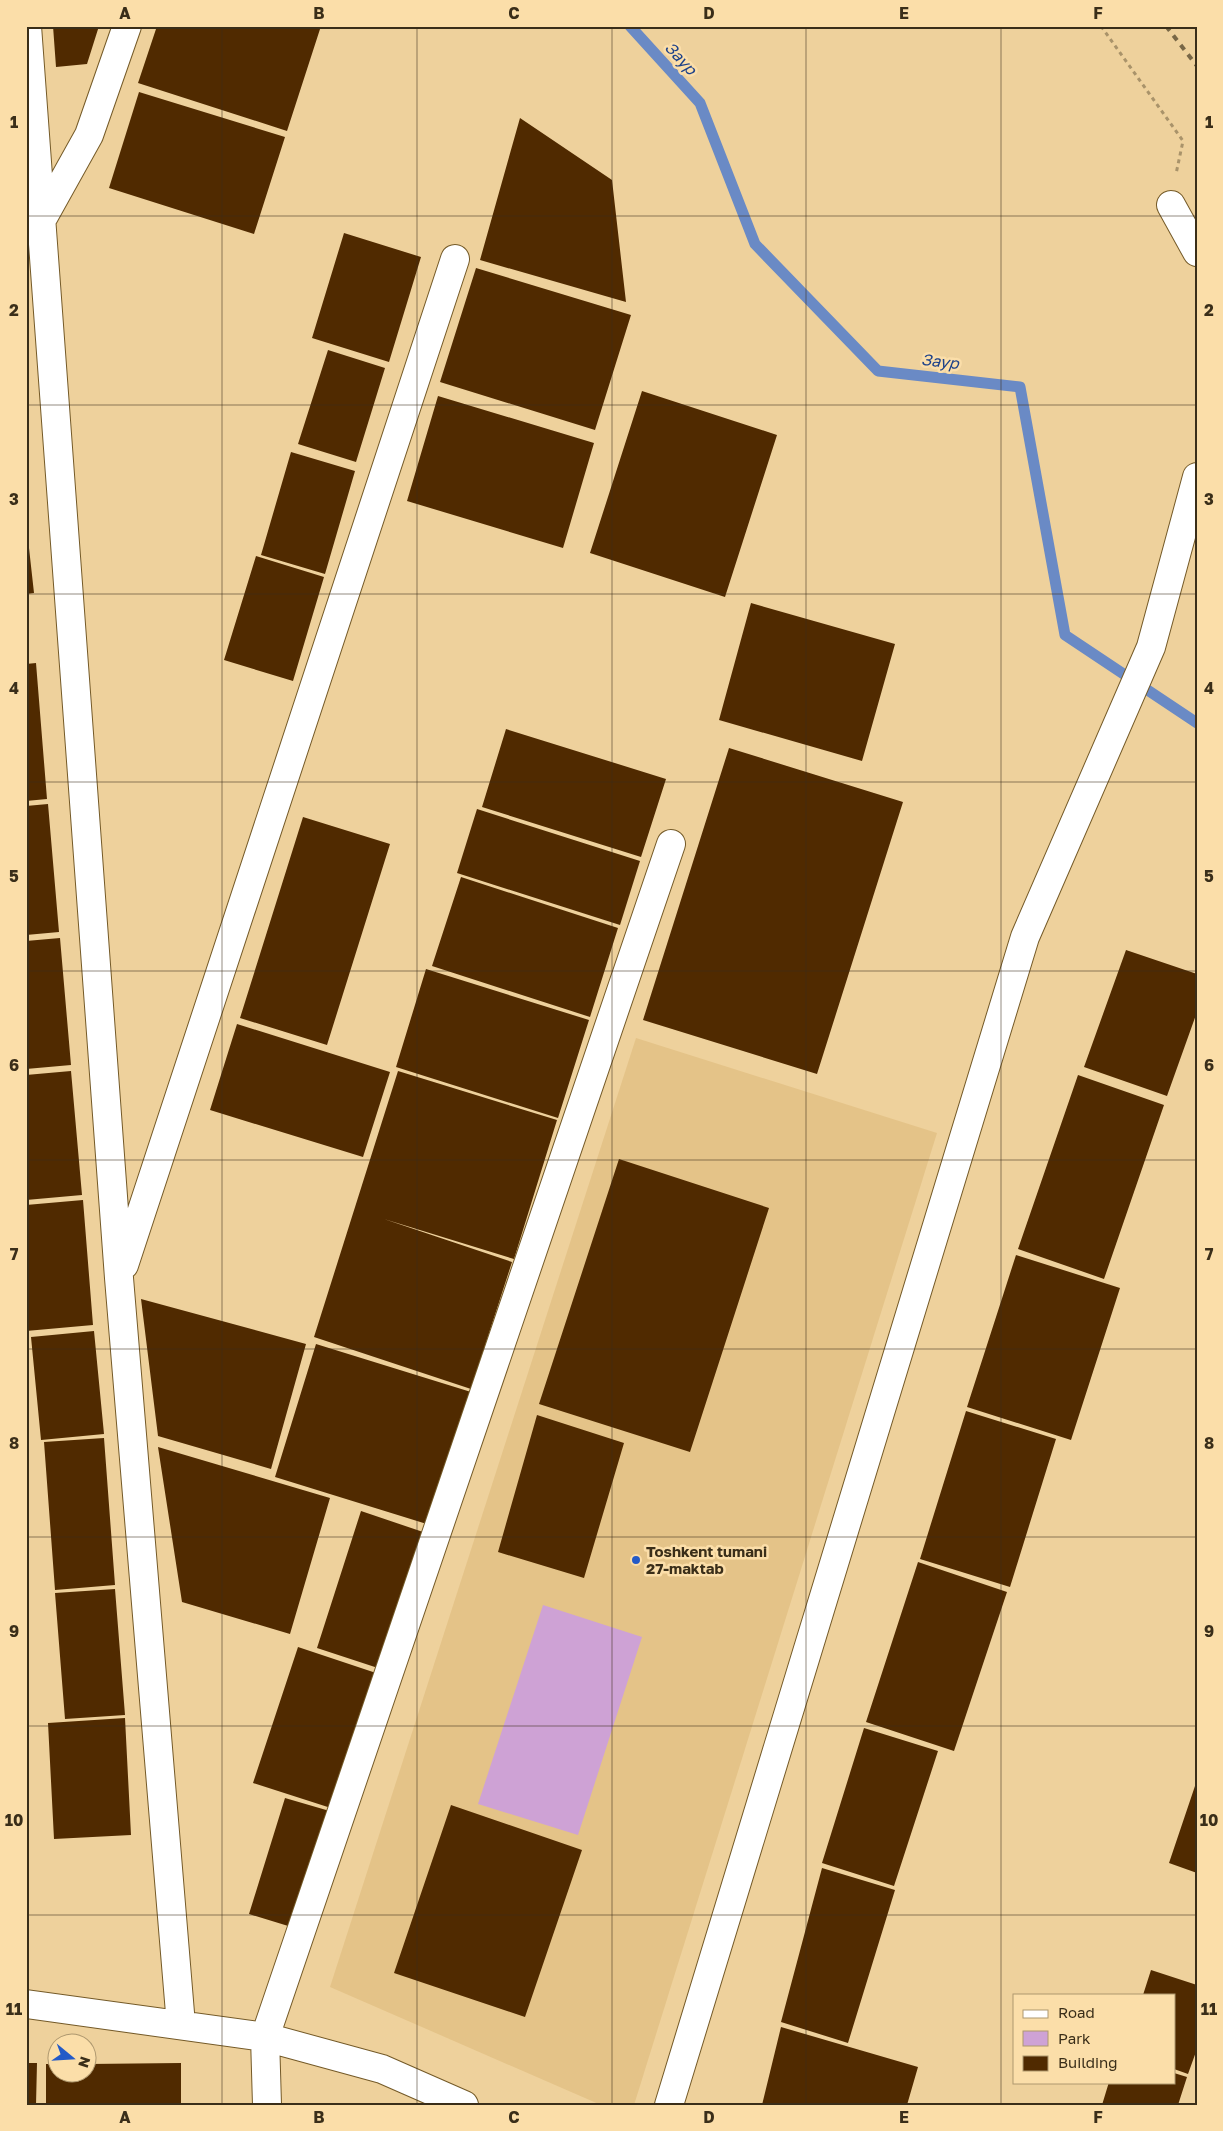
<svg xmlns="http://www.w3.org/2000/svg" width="1223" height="2131" font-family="'Golos Text',sans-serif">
<rect width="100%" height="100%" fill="#eed19c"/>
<!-- built -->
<path fill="#e4c388" d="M636,1038L937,1133L634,2105H601L330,1987Z"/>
<!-- green -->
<path fill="#cea2d5" d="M543,1605L642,1637L578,1835L478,1804Z"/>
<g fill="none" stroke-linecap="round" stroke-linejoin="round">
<!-- stream -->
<path stroke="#6a8ac5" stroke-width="11" d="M630,26L700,103L755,244L878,371L1020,387L1065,635L1197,723"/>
</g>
<!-- building -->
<path fill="#502a00" d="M53,26H99L87,64L56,67Z
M157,26H321L287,131L138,83Z
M139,92L285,137L254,234L109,188Z
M520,118L612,180L626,302L480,260Z
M344,233L421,257L389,362L312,338Z
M476,268L631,315L595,430L440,382Z
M328,350L385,368L356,462L298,444Z
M642,391L777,435L725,597L590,553Z
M438,396L594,443L563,548L407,501Z
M291,452L355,471L325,574L261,555Z
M26,521L34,593L26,594Z
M256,556L324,577L293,681L224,660Z
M751,603L895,644L862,761L719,720Z
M36,663L47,799L26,801V664Z
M506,729L666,779L641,857L482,807Z
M729,748L903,802L817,1074L643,1020Z
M48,804L59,932L26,935V806Z
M477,809L640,861L620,925L457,873Z
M303,817L390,844L327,1045L240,1018Z
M461,877L618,928L590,1017L432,966Z
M60,938L71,1065L26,1069V941Z
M1126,950L1197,974V1012L1167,1096L1084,1067Z
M426,969L589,1020L558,1118L396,1067Z
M237,1024L390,1072L363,1157L210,1110Z
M71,1071L82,1195L26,1200V1075Z
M398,1071L557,1120L514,1259L384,1219L512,1262L471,1389L314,1337Z
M1078,1075L1164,1105L1104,1279L1018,1249Z
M619,1159L769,1208L690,1452L539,1404Z
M83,1200L93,1325L26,1331V1205Z
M1016,1255L1120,1288L1071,1440L967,1407Z
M141,1299L306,1344L271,1469L158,1436Z
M94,1331L104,1434L41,1440L31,1337Z
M316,1344L471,1392L430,1525L275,1477Z
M966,1411L1056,1439L1010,1587L920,1559Z
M537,1415L624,1443L584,1578L498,1552Z
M104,1438L115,1585L55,1590L44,1442Z
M158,1447L330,1498L290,1634L182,1602Z
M361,1511L426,1533L381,1669L317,1648Z
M918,1562L1007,1592L954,1751L866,1722Z
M115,1589L125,1715L65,1719L55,1593Z
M298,1647L379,1674L334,1809L253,1783Z
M125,1718L131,1835L54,1839L48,1723Z
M864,1728L938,1751L894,1886L822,1863Z
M1196,1783H1197V1873L1169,1863Z
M285,1798L333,1812L298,1929L249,1914Z
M451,1805L582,1850L525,2017L394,1973Z
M822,1868L895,1890L848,2043L781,2022Z
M1151,1970L1197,1985V2049L1188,2074L1174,2069V1995H1143Z
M781,2027L918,2067L907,2105H762Z
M26,2063H37L36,2105H26Z
M181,2063V2105H46V2064H58V2074H88V2064Z
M1174,2073L1187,2077L1178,2105H1102L1109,2082H1174Z"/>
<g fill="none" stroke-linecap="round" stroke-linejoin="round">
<defs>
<path id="minor" d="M27,26L119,1278L181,2025
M1171,205L1197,252
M40,223L89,135L127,26
M124,1265L455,259
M26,2004L265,2037L267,2105
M464,2105L382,2069L265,2037L671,844
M669,2105L1025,937L1151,647L1197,477"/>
</defs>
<!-- minor casing -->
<use href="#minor" stroke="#745a28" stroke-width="30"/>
<!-- path -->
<path stroke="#a9936a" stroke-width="3" stroke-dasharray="4 4" stroke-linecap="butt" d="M1101,26L1183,141L1176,174"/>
<!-- minor -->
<use href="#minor" stroke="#fff" stroke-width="28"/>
<!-- rail -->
<path stroke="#786746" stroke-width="4" stroke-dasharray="6 6" stroke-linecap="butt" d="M1166,26L1197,66"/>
</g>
<!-- grid -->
<path fill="none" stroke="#3a2e19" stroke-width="1" stroke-opacity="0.55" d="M222,26V2105M417,26V2105M612,26V2105M806,26V2105M1001,26V2105M26,216H1197M26,405H1197M26,594H1197M26,782H1197M26,971H1197M26,1160H1197M26,1349H1197M26,1537H1197M26,1726H1197M26,1915H1197"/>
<!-- markers -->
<circle fill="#245ac7" stroke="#fbdea9" stroke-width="2" cx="636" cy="1560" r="5"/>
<g text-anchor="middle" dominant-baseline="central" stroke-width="5" stroke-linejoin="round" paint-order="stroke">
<!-- poi labels -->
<g font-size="15" font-weight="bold" fill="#3a2e19" stroke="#fbdea9" text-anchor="start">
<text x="646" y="1551">Toshkent tumani<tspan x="646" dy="17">27-maktab</tspan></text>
</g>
<!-- water labels -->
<g font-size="16" font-style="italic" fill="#1e4289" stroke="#fbdea9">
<text transform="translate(681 58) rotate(47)">Заур</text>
<text transform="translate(940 361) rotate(7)">Заур</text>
</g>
</g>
<!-- border -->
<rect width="1223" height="2131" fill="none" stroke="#fbdea9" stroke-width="55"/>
<!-- legend -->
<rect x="1013" y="1994" width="162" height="90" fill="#fbdea9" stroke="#ae986f"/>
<rect x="1023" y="2010" width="25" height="8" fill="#ffffff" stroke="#ae986f"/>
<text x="1058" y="2018" font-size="15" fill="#3a2e19">Road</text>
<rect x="1023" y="2031" width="25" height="15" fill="#cea2d5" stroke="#ae986f"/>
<text x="1058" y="2044" font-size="15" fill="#3a2e19">Park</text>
<rect x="1023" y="2056" width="25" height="15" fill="#502a00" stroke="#ae986f"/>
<text x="1058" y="2068" font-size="15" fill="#3a2e19">Building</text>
<!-- north arrow -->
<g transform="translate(72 2058) rotate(108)"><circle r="24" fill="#fbdea9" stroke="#ae986f"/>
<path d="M0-4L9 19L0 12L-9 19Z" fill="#245ac7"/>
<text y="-8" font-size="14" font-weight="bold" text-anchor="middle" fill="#3a2e19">N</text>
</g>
<rect x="28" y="28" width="1168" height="2076" fill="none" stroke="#3a2e19" stroke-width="2"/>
<g font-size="16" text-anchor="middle" font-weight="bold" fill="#3a2e19">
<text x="125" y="19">A</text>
<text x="319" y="19">B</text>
<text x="514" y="19">C</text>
<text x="709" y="19">D</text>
<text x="904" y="19">E</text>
<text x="1098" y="19">F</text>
<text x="14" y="128">1</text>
<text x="1209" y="128">1</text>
<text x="14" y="316">2</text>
<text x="1209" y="316">2</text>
<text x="14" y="505">3</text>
<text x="1209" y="505">3</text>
<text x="14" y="694">4</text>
<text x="1209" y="694">4</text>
<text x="14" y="882">5</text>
<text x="1209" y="882">5</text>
<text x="14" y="1071">6</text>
<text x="1209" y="1071">6</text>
<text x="14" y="1260">7</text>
<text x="1209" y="1260">7</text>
<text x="14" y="1449">8</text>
<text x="1209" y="1449">8</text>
<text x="14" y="1637">9</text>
<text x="1209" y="1637">9</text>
<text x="14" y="1826">10</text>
<text x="1209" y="1826">10</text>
<text x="14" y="2015">11</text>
<text x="1209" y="2015">11</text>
<text x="125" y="2123">A</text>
<text x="319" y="2123">B</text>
<text x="514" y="2123">C</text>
<text x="709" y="2123">D</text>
<text x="904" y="2123">E</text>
<text x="1098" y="2123">F</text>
</g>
</svg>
